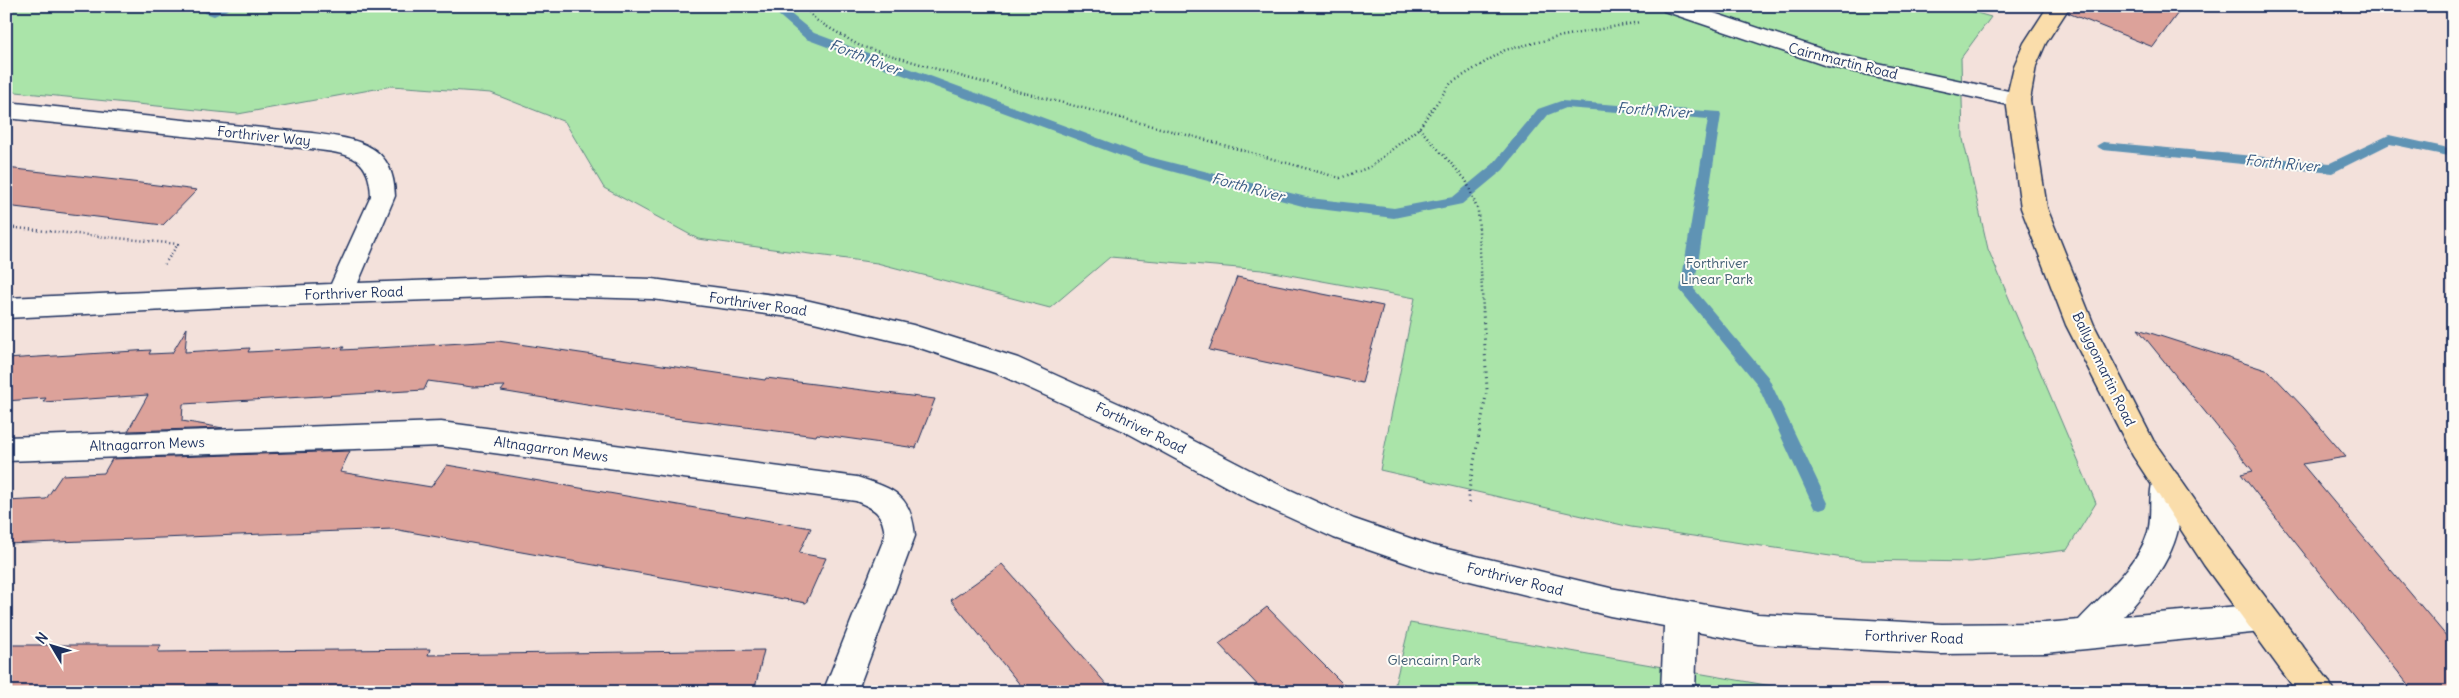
<svg xmlns="http://www.w3.org/2000/svg" width="2459" height="698" font-family="Delius,sans-serif">
<rect width="100%" height="100%" fill="#f3e1db"/>
<filter id="ink" filterUnits="userSpaceOnUse"><feTurbulence type="fractalNoise" baseFrequency=".02" numOctaves="2"/><feDisplacementMap in="SourceGraphic" scale="10" xChannelSelector="R" yChannelSelector="G"/><feConvolveMatrix kernelMatrix="1 2 1 2 8 2 1 2 1" color-interpolation-filters="sRGB"/></filter>
<g filter="url(#ink)">
<!-- green -->
<path fill="#aae4a9" stroke="#628a84" d="M6,6H1952L1991,17L1961,58L1963,139L1988,249L2096,503L2067,550L1971,562L1858,560L1631,527L1380,470L1415,298L1262,270L1110,257L1050,308L877,263L698,239L604,188L565,122L491,93L392,86L238,114L6,91Z
M1410,623L1806,692H1393Z"/>
<g fill="none" stroke-linecap="round" stroke-linejoin="round">
<!-- stream -->
<path fill="#5f93b4" fill-rule="evenodd" d="M185,6L213,8L236,6L214,16Z
M768,6H781L814,33L1149,157L1310,198L1394,208L1453,197L1493,164L1538,109L1561,101L1720,112L1721,115L1694,289L1768,377L1828,503L1826,508L1820,510L1814,508L1757,384L1680,290L1708,119L1566,108L1548,115L1503,170L1462,204L1394,218L1310,208L1140,163L806,39Z
M2389,135L2453,149V157L2390,144L2332,173L2103,150L2096,146L2103,142L2330,163Z"/>
</g>
<!-- building -->
<path fill="#dca29a" stroke="#1b2f5e" d="M2072,6H2183L2153,47L2068,13Z
M6,168L116,180L197,190L163,225L6,206Z
M1237,277L1383,306L1362,383L1209,350Z
M187,328L185,352L250,348L248,352L344,347L342,350L498,341L765,380L766,378L935,399L916,448L817,434L816,436L642,414L501,391L505,386L472,387L428,381L424,390L183,404L182,421L223,428L128,431L148,395L43,402L46,398L6,401V359L151,350L149,354L172,353Z
M2138,329L2269,371L2304,408L2346,457L2302,464L2453,644V692H2414L2241,474L2253,471Z
M350,451L340,472L431,487L447,465L811,528L799,553L826,558L806,603L393,529L6,544V501L46,499L62,475L104,473L112,459Z
M1002,564L1039,606L1113,692H1026L951,600Z
M1267,607L1309,650L1351,692H1264L1219,644Z
M6,645H161L158,652L430,649L428,655L764,650L754,692H6Z"/>
<g fill="none" stroke-linecap="round" stroke-linejoin="round">
<defs>
<path id="minor" d="M1661,6H1693L1839,55L2018,93L2026,95L2030,100L2026,105L2018,107L1827,66L1664,11Z
M6,102L312,133C356,139 394,143 395,196L358,283L547,276L652,279L797,298L913,325L1018,358L1144,415L1271,481L1354,519L1430,545L1610,588L1758,614L1942,624L2045,623L2079,620C2102,595 2138,566 2148,532C2153,513 2147,492 2155,474L2166,471L2177,474C2182,484 2181,493 2181,504C2181,550 2153,584 2124,616L2262,604L2273,608L2278,618L2273,628L2262,632L2045,653L1942,654L1758,644L1697,632L1695,692H1661L1664,626L1610,616L1430,571L1334,538L1249,499L1124,431L998,374L911,345L797,318L652,299L547,296L227,307L6,318V298L331,284L371,196C370,154 347,154 312,149L6,118Z
M441,422L857,477C894,489 911,494 915,536L857,692H823L885,536C883,514 876,509 856,501L441,446L6,461V437Z"/>
<path id="trunk" d="M2048,6H2070L2046,43L2036,66L2030,100L2047,208L2094,325L2153,440L2226,545L2329,681L2334,692H2297L2204,565L2133,456L2066,325L2021,208L2006,100L2014,66L2024,43Z"/>
</defs>
<!-- minor casing -->
<use href="#minor" stroke="#1b2f5e" stroke-width="3"/>
<!-- trunk casing -->
<use href="#trunk" stroke="#1b2f5e" stroke-width="3"/>
<!-- path-far1 -->
<path stroke="#1b2f5e" stroke-width="2.5" stroke-dasharray="1 3" stroke-linecap="butt" d="M803,6L816,20L860,46L967,78L1206,140L1340,178L1370,167L1419,128L1451,83L1505,50L1563,36L1640,22
M1419,128L1466,180L1478,211L1483,311
M6,227L178,244L164,265"/>
<!-- path -->
<path stroke="#1b2f5e" stroke-width="3" stroke-dasharray="1 4.5" stroke-linecap="butt" d="M1469,503V490L1487,390L1483,310"/>
<!-- minor -->
<use href="#minor" fill="#fdfcf7" fill-rule="evenodd"/>
<!-- trunk -->
<use href="#trunk" fill="#faddab" fill-rule="evenodd"/>
</g>
</g>
<g text-anchor="middle" dominant-baseline="central" stroke-width="4" stroke-linejoin="round" paint-order="stroke">
<!-- street labels -->
<g font-size="14" fill="#1b2f5e" stroke="#fdfcf7">
<text transform="translate(1843 61) rotate(14)">Cairnmartin Road</text>
<text transform="translate(264 136) rotate(6)">Forthriver Way</text>
<text transform="translate(354 293) rotate(-2)">Forthriver Road</text>
<text transform="translate(758 304) rotate(8)">Forthriver Road</text>
<text transform="translate(2104 369) rotate(64)">Ballygomartin Road</text>
<text transform="translate(1141 428) rotate(26)">Forthriver Road</text>
<text transform="translate(147 444) rotate(-2)">Altnagarron Mews</text>
<text transform="translate(551 449) rotate(8)">Altnagarron Mews</text>
<text transform="translate(1515 579) rotate(14)">Forthriver Road</text>
<text transform="translate(1914 637) rotate(2)">Forthriver Road</text>
</g>
<!-- park labels -->
<g font-size="14" fill="#3f5c71" stroke="#fdfcf7">
<text x="1717" y="263">Forthriver<tspan x="1717" dy="16">Linear Park</tspan></text>
<text x="1434" y="660">Glencairn Park</text>
</g>
<!-- water labels -->
<g font-size="15" font-style="italic" fill="#375882" stroke="#fdfcf7">
<text transform="translate(865 57) rotate(21)">Forth River</text>
<text transform="translate(1654 110) rotate(4)">Forth River</text>
<text transform="translate(2282 163) rotate(5)">Forth River</text>
<text transform="translate(1248 187) rotate(15)">Forth River</text>
</g>
</g>
<!-- margin -->
<rect width="2459" height="698" fill="none" stroke="#fdfcf7" stroke-width="25"/>
<rect x="12" y="12" width="2434" height="673" fill="none" stroke="#1b2f5e" stroke-width="2" filter="url(#ink)"/>
<!-- north arrow -->
<g transform="translate(52 646) rotate(308)" stroke="#fdfcf7" stroke-width="4" paint-order="stroke">
<path d="M0-4L9 19L0 12L-9 19Z" fill="#1b2f5e"/>
<text y="-8" font-size="14" font-weight="bold" text-anchor="middle" fill="#1b2f5e">N</text>
</g>
</svg>
